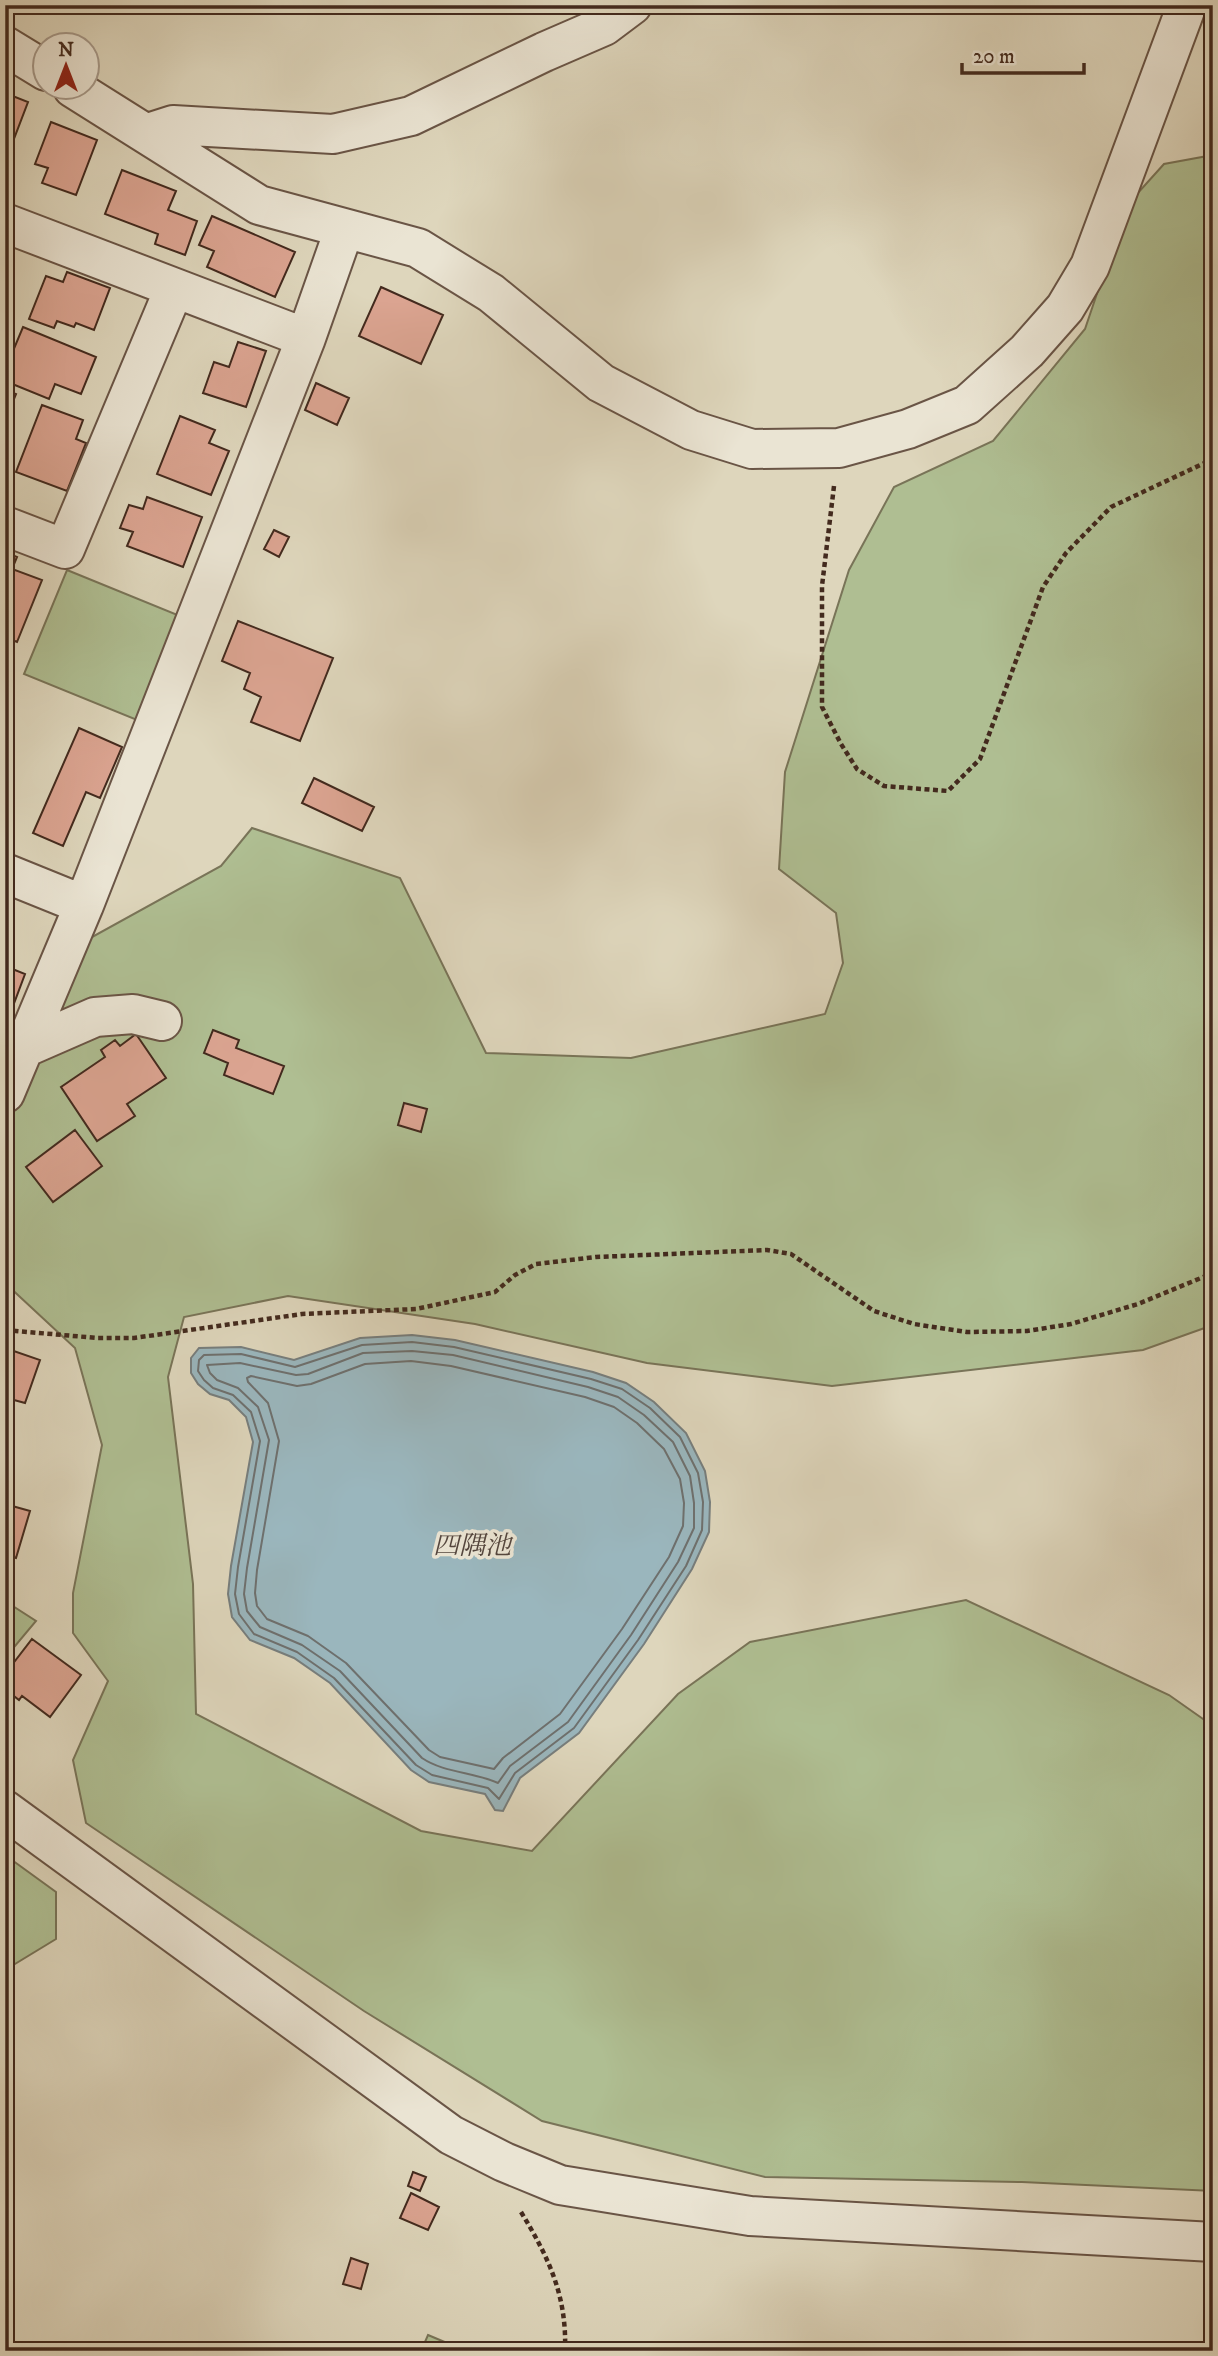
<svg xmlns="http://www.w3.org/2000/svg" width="1218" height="2356" font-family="'IM FELL DW Pica','Noto Serif JP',serif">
<rect width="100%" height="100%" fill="#ded6bc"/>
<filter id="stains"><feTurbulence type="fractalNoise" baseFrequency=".00286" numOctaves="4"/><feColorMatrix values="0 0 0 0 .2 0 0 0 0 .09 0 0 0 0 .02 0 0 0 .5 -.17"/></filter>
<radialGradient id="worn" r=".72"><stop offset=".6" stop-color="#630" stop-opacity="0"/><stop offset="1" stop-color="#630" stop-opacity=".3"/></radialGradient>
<!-- green -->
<path fill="#afbe92" stroke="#797458" stroke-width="2" d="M1213,155V1325L1143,1350L832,1386L647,1363L475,1324L288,1296L184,1317L168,1377L193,1584L196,1714L421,1831L532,1851L678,1694L750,1642L966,1600L1169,1695L1213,1726V2191L1022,2182L765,2177L542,2121L364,2011L86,1823L73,1760L108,1681L73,1633V1593L102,1445L75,1348L5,1283V1122L26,1065L83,942L221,866L252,828L400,878L486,1053L631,1058L825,1014L843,963L836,913L779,869L785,772L849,570L894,487L993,441L1085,329L1127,205L1164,164Z
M67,570L180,616L137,720L24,674Z
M5,1601L36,1621L5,1658Z
M5,1855L56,1892V1939L5,1970Z
M428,2335L466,2351H421Z"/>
<!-- water -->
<path fill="#9ab6bd" stroke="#777e7d" stroke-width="2" d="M412,1335L455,1340L593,1372L626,1383L654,1402L686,1433L705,1471L710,1502L709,1532L692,1569L644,1644L579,1733L520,1778L503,1811L495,1810L485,1794L429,1782L411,1770L330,1683L294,1658L250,1640L232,1617L228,1594L231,1566L253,1442L246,1417L229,1400L210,1394L198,1384L191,1373V1358L199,1348L241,1347L294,1360L360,1338Z"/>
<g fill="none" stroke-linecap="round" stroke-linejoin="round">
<!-- shore -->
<path stroke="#6e706e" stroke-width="2" d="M412,1342L454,1347L591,1379L622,1389L650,1408L680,1437L698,1473L703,1502L702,1530L686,1566L638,1640L574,1728L515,1773L499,1799L488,1788L432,1775L416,1765L334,1678L297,1652L254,1634L239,1614L235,1594L238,1567L260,1441L251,1412L233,1395L213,1388L204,1380L198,1371L199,1360L204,1355L241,1354L295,1367L362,1345Z
M412,1351L453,1355L588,1387L618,1397L644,1415L673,1442L690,1476L694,1503V1528L678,1562L631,1635L568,1722L510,1766L498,1783C474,1772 444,1773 422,1758L340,1671L302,1645L260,1627L247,1611L244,1594L247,1568L269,1440L258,1407L238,1388L217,1380L210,1373L207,1365L240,1363L296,1375L308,1374L363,1353Z
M411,1361L451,1366L585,1397L614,1407L637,1423L664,1449L680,1479L684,1503L683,1526L669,1557L622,1629L560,1714L503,1758L494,1769L440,1757L429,1750L346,1663L308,1636L267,1619L257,1606L255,1593L257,1570L279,1441L268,1403L248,1382L247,1378L251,1376L297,1386L311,1384L365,1364Z"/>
</g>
<!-- building -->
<path fill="#dba491" stroke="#432a1e" stroke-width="2" d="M5,93L28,102L7,157L5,156Z
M51,122L97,140L76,195L42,183L48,168L35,164Z
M122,170L176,191L168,210L197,221L185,255L155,244L158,234L105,214Z
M212,216L295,252L275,297L207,267L214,251L199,245Z
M5,253L13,256L5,279Z
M67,272L110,288L94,330L76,323L74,327L57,321L54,328L29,319L46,276L63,282Z
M381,287L443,315L421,364L359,336Z
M5,318L13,321L5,341Z
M23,327L96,357L81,394L55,384L49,399L5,381V370Z
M238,342L266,351L246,407L203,393L214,362L229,367Z
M316,383L349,398L337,425L305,410Z
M5,390L16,394L5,421Z
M42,405L83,420L76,439L86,443L67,491L16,472Z
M180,416L215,430L209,443L229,451L211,495L157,474Z
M147,497L202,517L183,567L127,546L133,532L120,528L129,505L143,509Z
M274,530L289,537L279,557L264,549Z
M5,552L17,557L12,569L42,580L17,642L5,637Z
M238,621L333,658L300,741L251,722L261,697L244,689L250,673L222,661Z
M79,728L122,747L100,798L86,792L63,846L33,833Z
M314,778L374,807L362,831L302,803Z
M5,966L25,974L13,1006L5,1002Z
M213,1030L239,1040L236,1048L284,1066L273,1094L224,1075L228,1063L204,1053Z
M136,1034L166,1078L127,1104L135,1116L97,1141L61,1087L105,1057L101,1050L115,1040L120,1046Z
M404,1103L427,1109L421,1132L398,1125Z
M75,1130L102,1166L53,1202L26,1167Z
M5,1348L40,1360L25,1403L14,1400L5,1427Z
M5,1504L30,1511L16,1558L5,1555Z
M32,1639L81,1675L50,1717L22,1696L19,1700L5,1689V1674Z
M413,2172L426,2177L420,2191L408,2186Z
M411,2193L439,2207L428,2230L400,2218Z
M351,2258L368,2264L361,2289L343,2284Z"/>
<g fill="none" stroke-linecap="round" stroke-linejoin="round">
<defs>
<path id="street" d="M5,46L46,71
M73,88L259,205L418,248L491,293L601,383L691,430L752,449L839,448L908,429L967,405L1027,351L1065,308L1090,266L1187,5
M148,133L173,125L333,134L411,116L544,52L604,26L632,5
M5,223L306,338
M5,526L65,549L174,289
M5,873L84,905
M24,1048L95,1017L133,1014L162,1021
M5,1093L84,905L306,338L344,230
M5,1810L451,2135L504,2162L560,2185L750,2216L1213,2242"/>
</defs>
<!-- street casing -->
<use href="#street" stroke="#6a5546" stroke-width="42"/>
<!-- path -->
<path stroke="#432a1e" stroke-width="4.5" stroke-dasharray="5 3.5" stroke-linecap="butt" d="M834,486L822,586V707L841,744L857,769L884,786L948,791L980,759L1043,587L1066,553L1111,507L1213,459
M5,1330L97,1338H134L302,1314L416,1309L495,1292L515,1275L536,1264L596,1257L767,1250L791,1254L874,1311L914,1324L967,1332L1027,1331L1071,1324L1138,1304L1213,1273
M521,2212C549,2258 567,2296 565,2351"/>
<!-- street -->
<use href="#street" stroke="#eae4d3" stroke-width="38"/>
</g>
<g text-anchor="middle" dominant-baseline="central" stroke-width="7" stroke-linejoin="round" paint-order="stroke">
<!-- water labels -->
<g font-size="26" font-style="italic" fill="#54463e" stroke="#eae4d3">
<text x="472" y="1546">四隅池</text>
</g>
</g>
<!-- margin -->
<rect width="1218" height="2356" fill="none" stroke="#ded6bc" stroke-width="28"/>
<rect x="7" y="7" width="1204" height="2342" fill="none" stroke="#432a1e" stroke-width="3.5"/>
<rect x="14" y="14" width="1190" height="2328" fill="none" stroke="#432a1e" stroke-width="2"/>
<!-- north arrow -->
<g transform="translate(66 66)"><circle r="33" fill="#eae4d3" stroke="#a79a8b" stroke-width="2"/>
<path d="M0-5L12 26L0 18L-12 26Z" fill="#8f2418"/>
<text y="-10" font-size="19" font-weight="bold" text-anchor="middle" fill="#432a1e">N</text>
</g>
<!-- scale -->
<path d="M962 63v10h122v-10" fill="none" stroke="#432a1e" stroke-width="3.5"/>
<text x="973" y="63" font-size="21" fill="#432a1e" stroke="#eae4d3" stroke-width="5" paint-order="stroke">20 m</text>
<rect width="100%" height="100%" filter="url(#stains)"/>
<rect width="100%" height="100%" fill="url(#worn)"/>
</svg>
